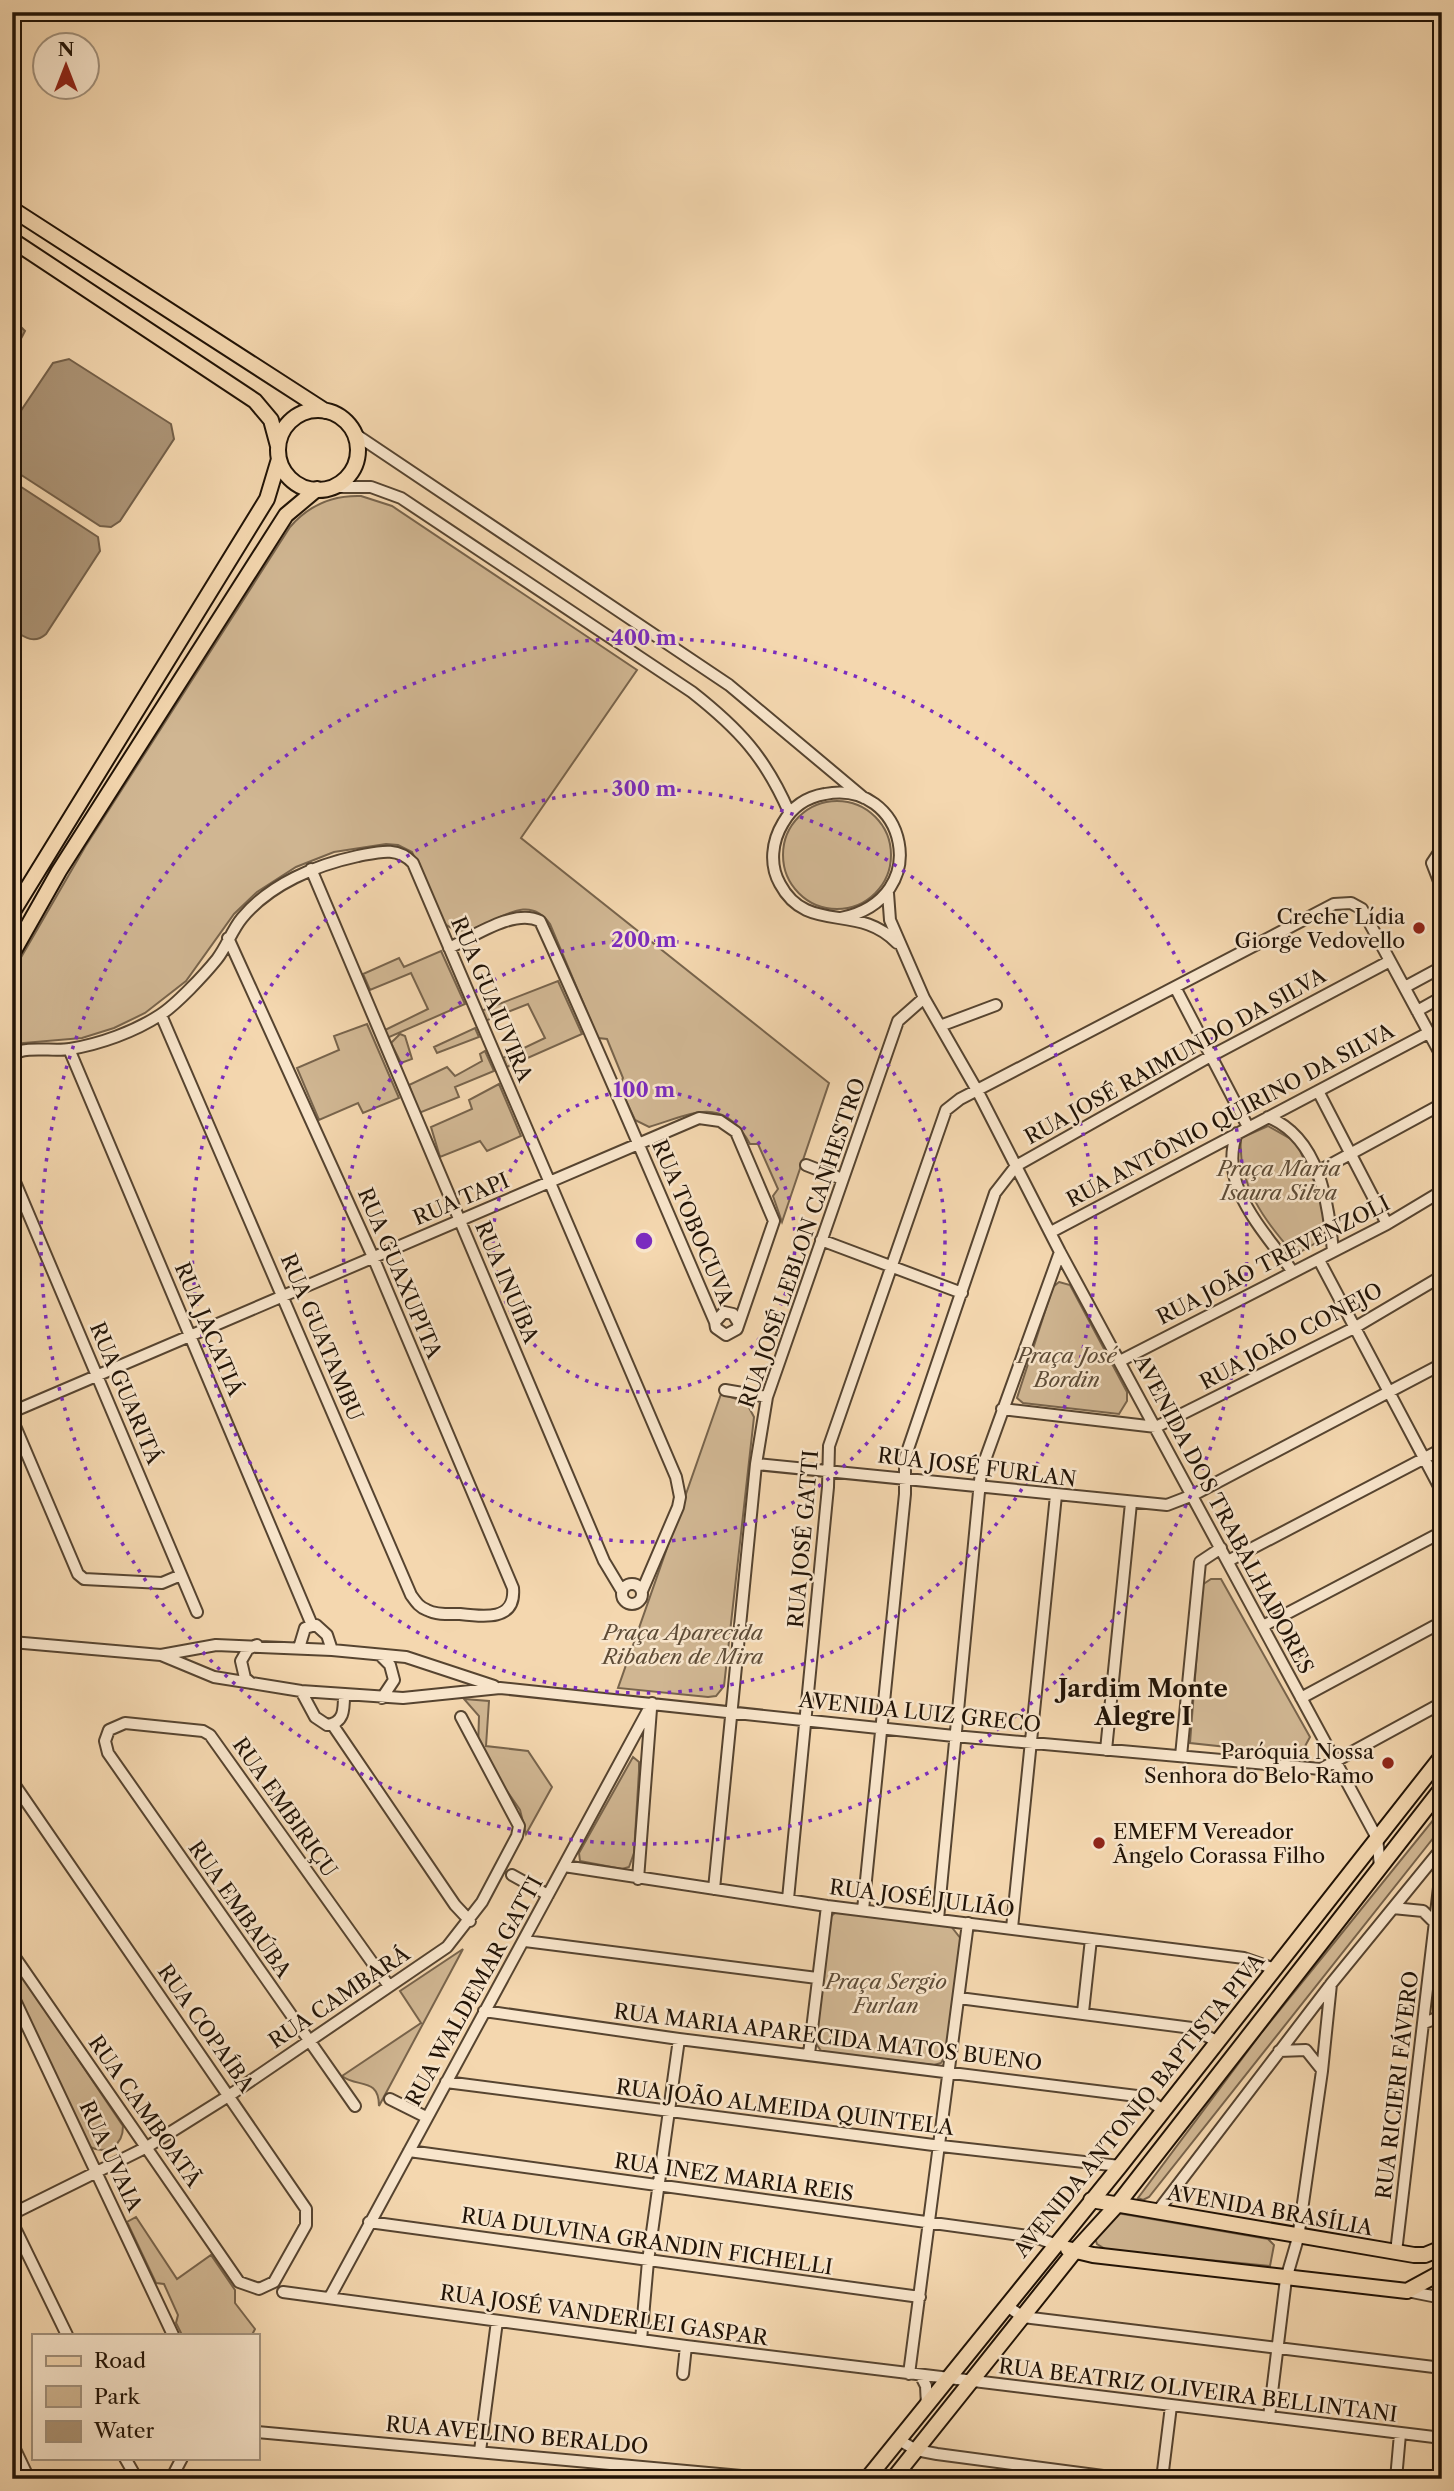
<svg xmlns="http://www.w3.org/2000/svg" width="1454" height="2491" font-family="'Libre Caslon Text',serif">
<rect width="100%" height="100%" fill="#f4d7af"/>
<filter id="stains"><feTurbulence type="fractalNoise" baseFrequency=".00286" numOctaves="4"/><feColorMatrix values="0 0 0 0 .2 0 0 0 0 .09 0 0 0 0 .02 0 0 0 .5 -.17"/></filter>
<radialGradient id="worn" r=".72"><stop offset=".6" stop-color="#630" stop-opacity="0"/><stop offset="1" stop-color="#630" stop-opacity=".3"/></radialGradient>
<!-- green -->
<path fill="#d0b692" stroke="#78644c" stroke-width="2" d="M361,496L392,506L637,670L521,838L829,1083L782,1222L773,1196L778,1189L758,1144H750C723,1094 692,1114 649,1127L635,1120L619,1086L623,1078L607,1039L598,1038L550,924C519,880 476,953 444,923L412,852L398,845L386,844L334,852L296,867L257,892L234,914L186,981L145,1013L114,1028L82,1038L12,1044V976L16,966L85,847L290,527C309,505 332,495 361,496Z
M783 855a54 54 0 1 1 108 0a54 54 0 1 1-108 0Z
M441,951L465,1004L387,1038L383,1031L428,1009L411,973L370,990L363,974L399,958L404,967Z
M558,981L582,1034L507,1067L503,1058L545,1038L528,1004L485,1021L481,1011Z
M367,1024L399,1098L363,1113L358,1103L319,1120L297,1068L339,1050L334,1036Z
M475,1028L479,1037L437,1053L434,1047Z
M400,1034L405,1036L412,1059L401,1063L391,1043Z
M485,1051L494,1071L455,1087L459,1097L419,1113L409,1085L447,1067L455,1076L482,1061L480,1054Z
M499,1084L521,1136L487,1151L480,1141L440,1157L431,1127L472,1109L469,1100Z
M1268,1126L1296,1142L1321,1196L1326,1237L1295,1255C1265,1222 1237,1184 1241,1138Z
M1059,1282L1070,1285L1127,1392V1401L1119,1414L1023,1403L1017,1398L1053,1287Z
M721,1394L746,1402L754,1417L724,1686L716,1696L708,1697L618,1688Z
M1211,1579H1221L1310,1737L1303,1750L1293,1754L1190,1743L1202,1585Z
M464,1699L489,1701L486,1746L528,1751L552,1787L526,1834L520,1810L478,1749L479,1716Z
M633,1757L639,1762V1771L634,1853L629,1867L622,1869L580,1861L579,1853Z
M1442,1809V1827L1149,2197L1143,2200L1138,2198L1262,2032Z
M836,1912L950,1925L961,1939L946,2055L941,2063L934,2065L822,2052L814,2041L828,1919Z
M463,1949L379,2106C379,2077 357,2088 342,2076L421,2023L400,1991Z
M15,1972L20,1973L123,2126C123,2146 107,2155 90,2147L12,1983Z
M1117,2213L1268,2239L1274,2245L1270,2266L1107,2250L1097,2244L1094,2235Z
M136,2217L177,2279L211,2255L235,2290V2303L255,2329L252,2335H182L176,2323L178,2315L164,2284L156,2283L127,2222Z"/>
<!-- water -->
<path fill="#ac9476" stroke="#746049" stroke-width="2" d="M12,318L25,331L12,356Z
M69,359L171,424L174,439L120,521L111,527L100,526L12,469V424L53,363Z
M12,481L98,537L100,551L46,634C34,645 24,637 12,629Z"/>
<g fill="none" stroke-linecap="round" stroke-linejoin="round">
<defs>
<path id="minor" d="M355,434L729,685L864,798
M330,487H371L401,498L692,692C739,729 765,757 789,812
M1442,848L1432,863L1442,889
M311,869L604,1561L622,1591
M888,893L890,920L924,998L978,1092L1060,1252L1377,1838L1380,1866
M841,918C936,898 905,778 825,794C807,797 792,807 783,823C772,841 769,865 780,884C807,935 858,902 897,943
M1405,987L1442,967
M1176,989L1248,1127
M1417,1011L1442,997
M161,1015L411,1595C416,1602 419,1607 427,1610C436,1615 450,1614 460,1614C484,1617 516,1621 513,1588L373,1257L228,938
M940,1026L996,1005
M69,1049L312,1625
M12,1055C27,1045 52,1052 70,1049C100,1044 134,1032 160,1015C176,1005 205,974 217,959C227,946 232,930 242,918C270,884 316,865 358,856C379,852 397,846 413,863L676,1477L680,1497L678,1507L642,1591
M1318,1091L1387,1224
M1268,1117C1320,1138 1328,1203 1333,1251
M1237,1133C1217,1186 1265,1231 1292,1271
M806,1165L842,1179
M1317,1172L1442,1104
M12,1175L197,1612
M1051,1232L1428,1033
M821,1240L962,1293
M1319,1260L1442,1492
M715,1322L724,1312L733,1314L738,1322
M1120,1361L1387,1224L1442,1191
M725,1390L767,1397
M1002,1409L1156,1427L1354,1328L1442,1276
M12,1412L699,1118L720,1121L736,1132L774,1221L737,1329L726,1335L716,1328L715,1322C657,1188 601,1054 540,921C514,908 473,937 449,948
M12,1419L78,1574L84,1579L162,1583L181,1575
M756,1464L1167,1505L1193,1495L1442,1364
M1228,1561L1442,1449
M622 1594a10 10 0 1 1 20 0a10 10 0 1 1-20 0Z
M1263,1626L1442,1532
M12,1642L161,1655L216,1645L332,1650L406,1657L494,1686
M299,1648L305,1628L316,1625L327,1635L332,1650
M161,1655L214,1677L301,1691L403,1698L500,1688L954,1736L1321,1769L1442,1703
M380,1655L390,1665L394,1680L382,1698
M251,1683L245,1678L241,1661L248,1649L257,1645
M301,1691L315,1717L327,1725C344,1723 344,1710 344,1695
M1301,1698L1442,1622
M332,1724L455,1905L470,1921
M1106,1750L1131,1503
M1181,1756L1200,1562L1221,1548
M12,1781L306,2209V2225L274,2282L259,2289L239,2282L12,1953
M564,1866L827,1906L1244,1958L1275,1969
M512,1875L548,1895
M638,1879L651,1709
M714,1889L756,1464L767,1397L898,1021L924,998
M788,1899L828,1487L829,1446L946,1110L960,1099L1334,904L1351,903L1362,909L1442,1057
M1393,1908L1423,1911L1434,1922
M863,1910L905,1494V1458L995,1193L1016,1166L1209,1057L1390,961
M938,1919L981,1471L1060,1252
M1012,1928L1056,1495
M525,1941L817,1978
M12,1994L173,2335
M959,1998L1192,2028L1218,2042
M484,2011L679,2039L1145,2097L1164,2111
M1083,2012L1091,1939
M1424,2023L1442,2016
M1279,2051L1306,2050L1322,2070
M809,2054L827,1906
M446,2082L941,2146L1120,2166
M390,2099L426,2117
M355,2106L108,1753L105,1741L109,1730L125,1723L203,1731L210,1735L389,1986
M409,2151L1035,2237L1054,2244
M1157,2212L1331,1984L1442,1848
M12,2214L147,2147L230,2095L447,1947L482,1902L517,1836L519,1826L461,1717
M12,2222L67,2335
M369,2222L920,2297
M1396,2252L1442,1862
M1407,2291L1442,2298
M283,2292L686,2346L1442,2438
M330,2297L652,1703
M1007,2306L1023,2317L1442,2368
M641,2340L648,2261L679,2039
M683,2374L686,2346
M909,2374L968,1923
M921,2376L926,2386L927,2406
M1269,2417L1286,2279L1298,2238L1322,2071L1331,1984
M257,2432L774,2479
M899,2440L916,2450L937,2454L1126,2479
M12,2443L29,2479
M480,2451L497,2321
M125,2458L137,2479
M171,2479L182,2458
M1162,2479L1171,2406
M1396,2479L1400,2434"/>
<path id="major" d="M12,209L325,411
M12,240L255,401L271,420L278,446
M278 450a40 40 0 1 1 80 0a40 40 0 1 1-80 0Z
M12,913L267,499L279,459
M12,954L59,871L286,515L317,489
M1091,2200L1414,2255H1425L1442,2248
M1068,2249L1093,2255L1407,2291L1442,2272
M867,2479L1120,2166L1442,1756
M893,2479L1075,2251L1117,2205L1442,1788"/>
</defs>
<!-- minor casing -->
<use href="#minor" stroke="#564430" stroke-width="14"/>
<!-- major casing -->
<use href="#major" stroke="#211306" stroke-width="18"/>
<!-- minor -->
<use href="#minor" stroke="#f8e5cb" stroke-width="10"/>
<!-- major -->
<use href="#major" stroke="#f4d7af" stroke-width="14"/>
</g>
<!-- distance rings -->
<g fill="none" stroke="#7b2cbf" stroke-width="3.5" stroke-dasharray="3.5 7">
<circle cx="644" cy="1241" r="151"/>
<circle cx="644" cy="1241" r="301"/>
<circle cx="644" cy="1241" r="452"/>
<circle cx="644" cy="1241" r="603"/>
</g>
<!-- markers -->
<g fill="#8f2418" stroke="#f8e5cb" stroke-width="2.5">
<circle cx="1419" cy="928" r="7"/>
<circle cx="1388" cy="1763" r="7"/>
<circle cx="1099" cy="1843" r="7"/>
</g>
<g text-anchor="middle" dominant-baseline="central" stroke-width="5" stroke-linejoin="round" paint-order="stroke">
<!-- poi labels -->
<g font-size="21" fill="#211306" stroke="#f8e5cb" text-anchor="end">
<text x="1405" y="916">Creche Lídia<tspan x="1405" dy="24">Giorge Vedovello</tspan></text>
<text x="1374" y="1751">Paróquia Nossa<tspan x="1374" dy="24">Senhora do Belo Ramo</tspan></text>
<text x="1113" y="1831" text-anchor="start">EMEFM Vereador<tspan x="1113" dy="24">Ângelo Corassa Filho</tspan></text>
</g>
<!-- street labels -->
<g font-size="21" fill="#211306" stroke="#f8e5cb">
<text transform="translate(492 999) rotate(67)">RUA GUAIUVIRA</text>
<text transform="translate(1175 1056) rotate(-29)">RUA JOSÉ RAIMUNDO DA SILVA</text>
<text transform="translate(1230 1115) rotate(-28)">RUA ANTÔNIO QUIRINO DA SILVA</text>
<text transform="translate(461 1199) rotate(-23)">RUA TAPI</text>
<text transform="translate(693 1222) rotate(67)">RUA TOBOCUVA</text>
<text transform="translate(802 1243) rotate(-71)">RUA JOSÉ LEBLON CANHESTRO</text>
<text transform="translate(1273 1260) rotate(-27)">RUA JOÃO TREVENZOLI</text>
<text transform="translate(400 1273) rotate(67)">RUA GUAXUPITA</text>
<text transform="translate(507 1282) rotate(67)">RUA INUÍBA</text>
<text transform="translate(209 1329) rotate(67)">RUA JACATIÁ</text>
<text transform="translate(1291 1336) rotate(-28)">RUA JOÃO CONEJO</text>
<text transform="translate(322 1337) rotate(67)">RUA GUATAMBU</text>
<text transform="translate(126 1393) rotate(67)">RUA GUARITÁ</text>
<text transform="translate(977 1467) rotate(7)">RUA JOSÉ FURLAN</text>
<text transform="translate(1224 1514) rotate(62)">AVENIDA DOS TRABALHADORES</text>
<text transform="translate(803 1539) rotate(-85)">RUA JOSÉ GATTI</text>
<text transform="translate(920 1712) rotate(6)">AVENIDA LUIZ GRECO</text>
<text transform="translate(285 1807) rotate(55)">RUA EMBIRIÇU</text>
<text transform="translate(922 1898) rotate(7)">RUA JOSÉ JULIÃO</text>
<text transform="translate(240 1909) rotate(55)">RUA EMBAÚBA</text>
<text transform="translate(474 1991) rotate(-61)">RUA WALDEMAR GATTI</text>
<text transform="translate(339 1997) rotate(-34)">RUA CAMBARÁ</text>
<text transform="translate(206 2028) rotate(55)">RUA COPAÍBA</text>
<text transform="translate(828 2037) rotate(7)">RUA MARIA APARECIDA MATOS BUENO</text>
<text transform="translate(1397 2085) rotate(-83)">RUA RICIERI FÁVERO</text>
<text transform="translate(1139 2105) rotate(-51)">AVENIDA ANTONIO BAPTISTA PIVA</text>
<text transform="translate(785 2107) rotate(7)">RUA JOÃO ALMEIDA QUINTELA</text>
<text transform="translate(145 2111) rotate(55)">RUA CAMBOATÃ</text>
<text transform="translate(111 2156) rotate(65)">RUA UVAIA</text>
<text transform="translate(734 2177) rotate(8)">RUA INEZ MARIA REIS</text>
<text transform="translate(1270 2210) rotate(10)">AVENIDA BRASÍLIA</text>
<text transform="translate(647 2241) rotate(8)">RUA DULVINA GRANDIN FICHELLI</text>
<text transform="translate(604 2315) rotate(8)">RUA JOSÉ VANDERLEI GASPAR</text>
<text transform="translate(1198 2390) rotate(7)">RUA BEATRIZ OLIVEIRA BELLINTANI</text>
<text transform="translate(517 2435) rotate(5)">RUA AVELINO BERALDO</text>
</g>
<!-- park labels -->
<g font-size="21" font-style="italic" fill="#5e4c37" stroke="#f8e5cb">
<text x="1279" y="1168">Praça Maria<tspan x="1279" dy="24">Isaura Silva</tspan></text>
<text x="1067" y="1355">Praça José<tspan x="1067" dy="24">Bordin</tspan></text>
<text x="683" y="1632">Praça Aparecida<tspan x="683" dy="24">Ribaben de Mira</tspan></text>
<text x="886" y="1981">Praça Sergio<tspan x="886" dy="24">Furlan</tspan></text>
</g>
<!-- quarter labels -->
<g font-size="24" font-weight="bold" fill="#211306" stroke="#f8e5cb">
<text x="1143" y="1688">Jardim Monte<tspan x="1143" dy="28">Alegre I</tspan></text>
</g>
</g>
<circle cx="644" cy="1241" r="10" fill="#7b2cbf" stroke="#f8e5cb" stroke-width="3.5"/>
<g font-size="21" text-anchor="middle" font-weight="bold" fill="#7b2cbf" stroke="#f8e5cb" stroke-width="5" stroke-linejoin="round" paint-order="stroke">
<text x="644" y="645">400 m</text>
<text x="644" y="796">300 m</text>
<text x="644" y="947">200 m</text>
<text x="644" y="1097">100 m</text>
</g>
<!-- margin -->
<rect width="1454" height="2491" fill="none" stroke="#f4d7af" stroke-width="42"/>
<rect x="14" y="14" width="1426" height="2463" fill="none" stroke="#211306" stroke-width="3.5"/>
<rect x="21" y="21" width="1412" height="2449" fill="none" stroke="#211306" stroke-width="2"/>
<!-- legend -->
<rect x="32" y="2334" width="228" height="126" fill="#f8e5cb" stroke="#a2917c" stroke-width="2"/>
<rect x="46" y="2356" width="35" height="10" fill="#f4d7af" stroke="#a2917c" stroke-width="2"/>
<text x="94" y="2368" font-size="21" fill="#211306">Road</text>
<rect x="46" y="2386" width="35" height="21" fill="#d0b692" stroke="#a2917c" stroke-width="2"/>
<text x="94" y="2404" font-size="21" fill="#211306">Park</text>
<rect x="46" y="2421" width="35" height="21" fill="#ac9476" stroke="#a2917c" stroke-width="2"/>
<text x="94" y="2438" font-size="21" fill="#211306">Water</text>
<!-- north arrow -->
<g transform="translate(66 66)"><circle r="33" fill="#f8e5cb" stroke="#a2917c" stroke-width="2"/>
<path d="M0-5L12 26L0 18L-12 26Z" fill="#8f2418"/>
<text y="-10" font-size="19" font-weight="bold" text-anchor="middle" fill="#211306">N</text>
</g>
<rect width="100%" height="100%" filter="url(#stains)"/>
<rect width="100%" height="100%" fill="url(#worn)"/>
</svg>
